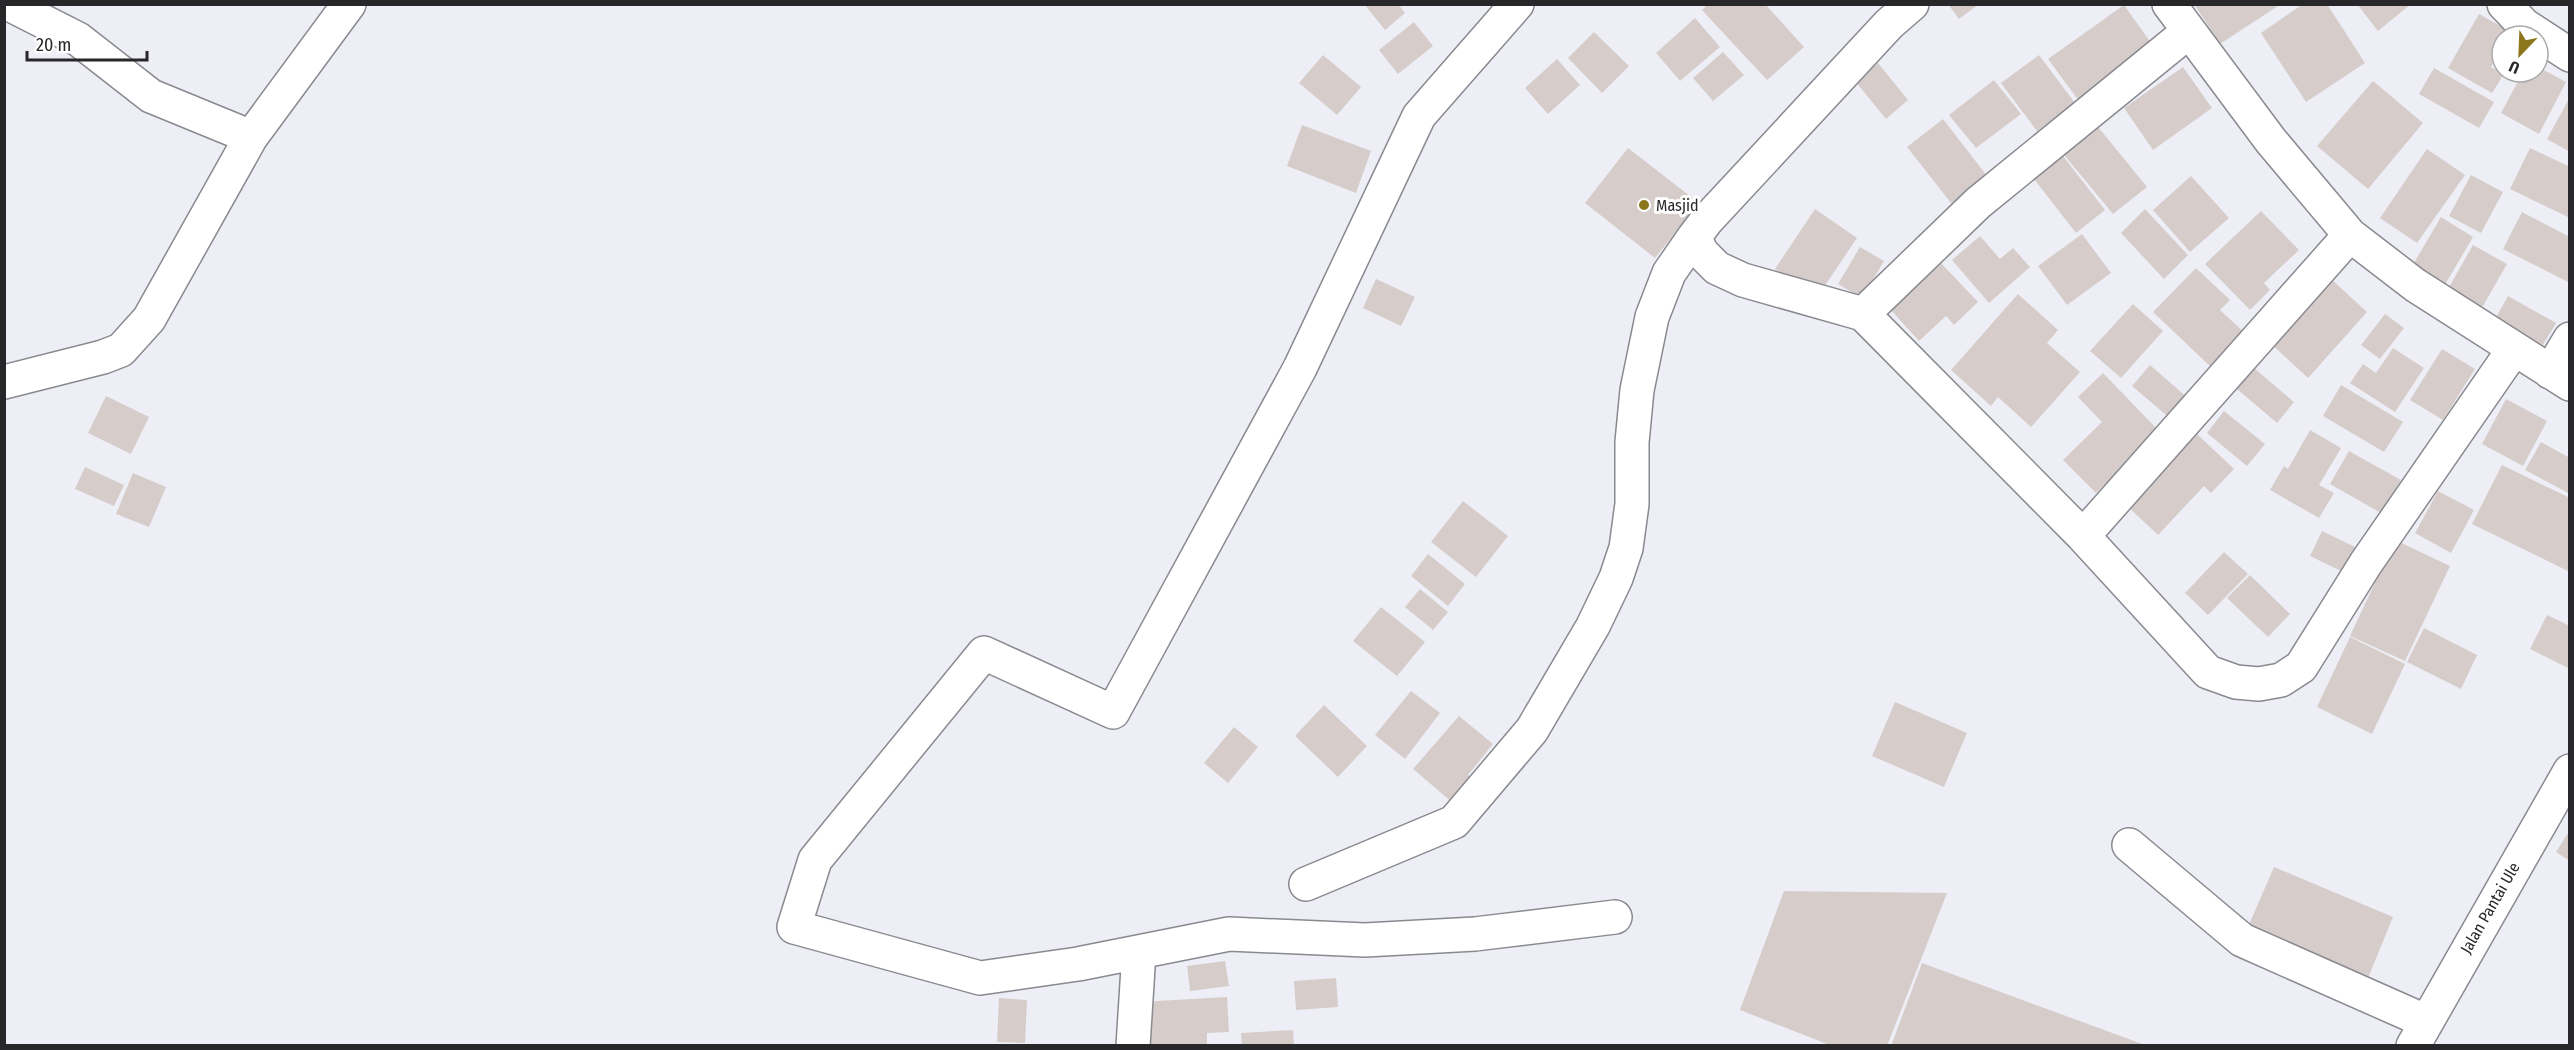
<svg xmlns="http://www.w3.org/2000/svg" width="2574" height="1050" font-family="'Fira Sans Condensed',sans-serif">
<rect width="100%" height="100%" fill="#eeeef6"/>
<!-- building -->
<path fill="#d6cdca" d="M1364,4H1398L1405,13L1385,30Z
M1708,4H1765L1804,47L1767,80L1702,10Z
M1948,4H1979L1959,19Z
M2194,4H2281L2220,44Z
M2303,4H2327L2365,63L2306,102L2261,33Z
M2357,4H2411L2378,31Z
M2124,5L2154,47L2079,101L2048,59Z
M2479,14L2511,32L2509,36H2502V47L2491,67L2504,74L2492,93L2448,68Z
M1695,18L1720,47L1680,81L1656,53Z
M1414,22L1433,46L1398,74L1379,50Z
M1594,32L1629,66L1602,93L1568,58Z
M1723,52L1744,75L1713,101L1693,78Z
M1323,55L1361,87L1337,115L1299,83Z
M2039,55L2075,103L2037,131L2001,83Z
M1557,59L1580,85L1548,114L1525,88Z
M1878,63L1908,100L1886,119L1855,81Z
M2183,67L2212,108L2153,150L2124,108Z
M2538,67L2566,82L2539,134L2501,113L2523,72H2538Z
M2434,68L2494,102L2479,128L2419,94Z
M1994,80L2021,114L1976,148L1949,115Z
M2373,81L2423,123L2368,189L2317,146Z
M2570,97V152L2547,139Z
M1943,119L1991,181L1955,208L1907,147Z
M2094,122L2147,187L2113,214L2060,150Z
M1302,125L1371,151L1356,193L1287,166Z
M1628,148L1699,203L1655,258L1585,203Z
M2530,148L2570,167V218L2510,189Z
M2427,149L2465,175L2417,243L2380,218Z
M2063,156L2105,210L2076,233L2034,179Z
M2471,175L2503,192L2481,233L2449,216Z
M2191,176L2229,218L2190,252L2153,210Z
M1815,209L1857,238L1822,290L1804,278L1799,285L1775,269Z
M2145,209L2188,255L2164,279L2121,233Z
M2261,211L2299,250L2264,283L2270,290L2250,310L2205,264Z
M2522,212L2570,237V283L2503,249Z
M2441,217L2473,237L2443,288L2411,268Z
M2082,234L2111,273L2067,305L2038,266Z
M1980,236L2000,259L2013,248L2030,267L1989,303L1952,260Z
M2473,245L2507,264L2479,313L2445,294Z
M1860,247L1884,261L1862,298L1838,284Z
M1939,261L1978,302L1954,325L1946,316L1919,341L1889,308Z
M2196,268L2230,300L2220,310L2246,334L2213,369L2153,312Z
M2330,278L2367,312L2308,378L2270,343Z
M1376,279L1415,297L1401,326L1363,308Z
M2018,294L2058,330L2047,343L2080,372L2031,427L1998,397L1991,406L1951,370Z
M2508,296L2556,323L2540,350L2493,323Z
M2133,304L2163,331L2121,378L2090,351Z
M2385,314L2404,328L2380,359L2361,345Z
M2393,348L2424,368L2395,412L2350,383L2363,364L2376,373Z
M2442,349L2475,369L2443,420L2410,400Z
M2150,365L2189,399L2172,420L2132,386Z
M2254,368L2294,402L2277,423L2237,389Z
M2103,373L2159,431L2096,493L2063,460L2102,422L2078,397Z
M2341,385L2403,422L2384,452L2323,416Z
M106,396L149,417L131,454L88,433Z
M2506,399L2547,421L2523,466L2482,444Z
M2224,411L2265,444L2247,466L2207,433Z
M2310,430L2341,448L2319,485L2334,493L2319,518L2270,490L2284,466L2288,469Z
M2194,431L2234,469L2211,493L2204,486L2158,535L2125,504Z
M2541,442L2570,458V494L2525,470Z
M2349,451L2401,480L2381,513L2330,484Z
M2502,465L2570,498V572L2472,524Z
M85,467L124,485L114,506L75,489Z
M133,473L166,487L149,527L116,514Z
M2438,491L2474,510L2451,553L2415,533Z
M1463,501L1508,536L1476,577L1431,542Z
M2322,531L2357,548L2345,573L2310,556Z
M2395,540L2450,566L2405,661L2350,636Z
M2224,552L2248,574L2208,615L2185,593Z
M1428,554L1465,584L1448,606L1411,576Z
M2250,575L2290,614L2268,637L2227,598Z
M1420,589L1448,612L1433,630L1405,607Z
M1381,607L1425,642L1397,676L1353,641Z
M2547,615L2570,626V669L2530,649Z
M2424,628L2477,655L2461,689L2407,662Z
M2350,637L2405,664L2372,734L2317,707Z
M1411,691L1440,713L1405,759L1375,735Z
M1895,702L1967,733L1944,787L1872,756Z
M1324,705L1367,746L1338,777L1295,736Z
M1459,716L1493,744L1468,775L1473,779L1453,803L1413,769Z
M1234,727L1258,747L1228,783L1204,763Z
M2570,830V861L2556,852Z
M2274,867L2393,917L2368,978L2248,927Z
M1784,891L1947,893L1887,1046H1832L1740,1010Z
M1225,961L1229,986L1190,991L1187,966Z
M1922,963L2145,1045V1046H1891Z
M1336,978L1338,1007L1296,1010L1294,981Z
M1227,997L1229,1032L1207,1033V1046H1142L1140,1002Z
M999,998L1027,1000L1025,1043L997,1042Z
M1293,1030L1294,1046H1242L1241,1033Z"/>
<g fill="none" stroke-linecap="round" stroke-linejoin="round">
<defs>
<path id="minor" d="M9,4L78,39L151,96L251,137
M1517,4L1419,116L1300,368L1113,712L984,653L815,860L794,927L980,978L1078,964L1229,934L1365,940L1475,934L1615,917
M1912,4L1889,24L1707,220L1694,237L1702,253L1717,268L1743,280L1863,314L2083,536L2208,672L2236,682L2259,684L2281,680L2301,667L2366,563L2514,349
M2169,4L2271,141L2350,235L2415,285L2570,384
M2504,4L2524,25L2570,55
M1863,314L1978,203L2188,32
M2550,372L2570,339
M4,382L103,357L121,350L149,319L251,137L349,4
M2083,536L2350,235
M2129,845L2242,940L2425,1021
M1306,884L1454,822L1532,730L1593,626L1616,578L1626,548L1632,504V442L1637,390L1652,317L1669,273L1694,237
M1133,1046L1139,952"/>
<path id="secondary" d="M2413,1046L2570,771"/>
</defs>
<!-- minor casing -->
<use href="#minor" stroke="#898990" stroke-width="36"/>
<!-- secondary casing -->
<use href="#secondary" stroke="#898990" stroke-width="36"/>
<!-- minor -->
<use href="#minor" stroke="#fff" stroke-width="33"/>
<!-- secondary -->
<use href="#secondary" stroke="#fff" stroke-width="33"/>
</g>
<!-- markers -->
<circle fill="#8b761b" stroke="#fff" stroke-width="2" cx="1644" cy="205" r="6"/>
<g text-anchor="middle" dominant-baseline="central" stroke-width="6" stroke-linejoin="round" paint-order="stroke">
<!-- poi labels -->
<g font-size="16" fill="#27272a" stroke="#fff" text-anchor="start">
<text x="1656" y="205">Masjid</text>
</g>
<!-- street labels -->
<g font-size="16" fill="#27272a" stroke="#fff">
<text transform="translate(2490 908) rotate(-60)">Jalan Pantai Ule</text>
</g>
</g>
<!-- border -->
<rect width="2574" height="1050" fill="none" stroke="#27272a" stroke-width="12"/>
<!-- north arrow -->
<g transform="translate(2520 54) rotate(203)"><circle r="28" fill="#ffffff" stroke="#a9a9aa" stroke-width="1.5"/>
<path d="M0-4.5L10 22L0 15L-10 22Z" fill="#8b761b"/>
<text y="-9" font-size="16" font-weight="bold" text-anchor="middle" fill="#27272a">U</text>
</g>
<!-- scale -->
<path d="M27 51v9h120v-9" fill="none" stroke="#27272a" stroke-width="3"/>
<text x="36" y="51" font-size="18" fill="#27272a" stroke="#ffffff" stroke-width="4.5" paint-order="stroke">20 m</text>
</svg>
